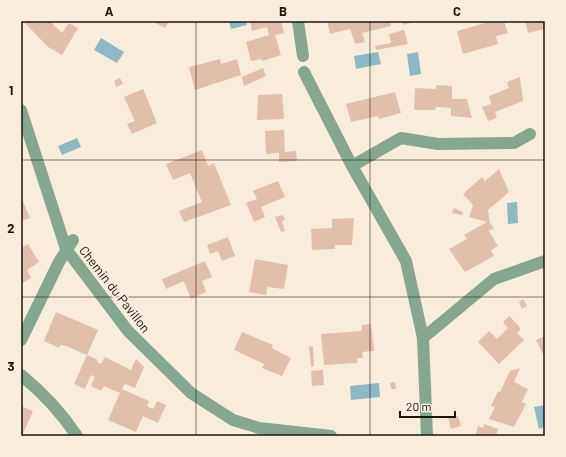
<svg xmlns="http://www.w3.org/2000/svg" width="566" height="457" font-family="Barlow,sans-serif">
<rect width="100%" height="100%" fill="#f8eddb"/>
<!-- water -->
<path fill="#8db8c6" d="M229,21H246L247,25L231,29Z
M101,38L124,52L117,63L94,50Z
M378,52L381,64L356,69L354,56Z
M418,52L421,74L410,76L407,54Z
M77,138L81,147L62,155L58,146Z
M517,202L518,223L508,224L507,203Z
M379,383L380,397L351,400L350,386Z
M545,405V427L539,429L534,407Z"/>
<!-- building -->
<path fill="#e2bfa9" d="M23,21H50L62,33L69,23L78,28L62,55L48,47Z
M152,21H169L165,28Z
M250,21H281L284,33L275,35L281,55L262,61L261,59L251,61L246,42L269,35L267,27L252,31Z
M327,21H390L391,26L362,33L365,42L355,44L350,29L330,34Z
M402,21H418L403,25Z
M492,21H504L508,33L496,36L498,44L463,54L457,31Z
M525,21H545V29L528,33Z
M404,30L408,44L376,50L375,46L391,43L389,34Z
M220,59L221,64L237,59L241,75L195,90L189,67Z
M263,68L266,76L244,86L242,77Z
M520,77L523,101L495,112L497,118L488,121L482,107L491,104L489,96L509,88L507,82Z
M120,78L123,84L116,87L114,81Z
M436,85L452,86V99H467L472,118L451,116V108L436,107L435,110H414L415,88L436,89Z
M143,89L157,123L132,134L127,124L135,121L124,97Z
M395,92L401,113L379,119L378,116L351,122L346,104Z
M282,94L284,119L257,120L258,95Z
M284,130L285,152L296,151L297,161L279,162V153L266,154L265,131Z
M202,150L208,166L214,163L231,205L184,222L179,211L202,202L190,173L173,180L166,164Z
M499,169L509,192L488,210L490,223L494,228L489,231L498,246L491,250L494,256L465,272L449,249L467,239L464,235L487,222L469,217L473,205L463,194L482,177L485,181Z
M278,181L285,197L261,207L265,217L254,222L246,203L257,199L253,191Z
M21,199H22L30,218L21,221Z
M454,208L463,212L462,215L452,213Z
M283,215L285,220L282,221L285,231L281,232L275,217Z
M354,218L352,245H335V249L312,250L311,229L332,228V219Z
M228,237L235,256L222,261L218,251L210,254L207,245Z
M28,244L39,262L27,270L31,278L21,284V248Z
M255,259L288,265L284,289L267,287L266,295L249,292Z
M205,261L212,277L202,281L206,292L191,299L184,281L166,289L162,279Z
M523,299L527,306L522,309L519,302Z
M56,312L98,330L87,355L66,346L60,345L59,348L44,341Z
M509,316L519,326L520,330L517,333L524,340L499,364L478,342L489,331L497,339L508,328L503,322Z
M371,324L374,351L362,352L363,358H357V363L324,365L321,334L362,331V325Z
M242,332L273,345L272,348L291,358L282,376L262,368L264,364L234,350Z
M545,336V353L543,354L536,340Z
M313,346L314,366L311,367L309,347Z
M87,355L98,360L97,362L101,364L105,357L131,370L136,359L144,367L135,388L125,384L122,389L149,401L147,406L153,409L157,401L166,405L158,423L143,416L136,432L108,420L120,393L104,386L101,391L91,386L95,377L91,375L85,389L74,384Z
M520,368L514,382L528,389L522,402L526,404L514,427L489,419L495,407L491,406L498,391L500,392L510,371Z
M323,370L324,385L312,386L311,371Z
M395,382L396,389H391L390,383Z
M21,406L33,411L22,436H21Z
M458,416L461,426L451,429L448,418Z
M484,424L498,429L496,436H475L478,426L483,428Z"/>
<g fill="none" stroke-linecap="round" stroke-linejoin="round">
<!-- minor -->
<path stroke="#85a791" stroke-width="12" d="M298,21L303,56
M304,72L352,166L406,261L423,338L427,436
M21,110L66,249L128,331L191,393L233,420L259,428L331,436
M352,166L401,138L438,144L514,143L530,134
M423,338L494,279L545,261
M21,340L59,262L73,240
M21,375C43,393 61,412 77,436"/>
</g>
<!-- grid -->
<path fill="none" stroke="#191610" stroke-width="1" stroke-opacity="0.55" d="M196,21V436M370,21V436M21,160H545M21,297H545"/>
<g text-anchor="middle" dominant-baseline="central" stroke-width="3.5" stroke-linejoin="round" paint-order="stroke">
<!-- street labels -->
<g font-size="13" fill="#191610" stroke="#f8eddb">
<text transform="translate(115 289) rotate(52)">Chemin du Pavillon</text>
</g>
</g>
<!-- border -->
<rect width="566" height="457" fill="none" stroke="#f8eddb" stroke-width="44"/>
<!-- scale -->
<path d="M400 411v6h55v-6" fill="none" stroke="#191610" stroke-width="2"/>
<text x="406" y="411" font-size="12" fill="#191610" stroke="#f8eddb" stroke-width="3" paint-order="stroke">20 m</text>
<rect x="22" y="22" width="522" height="413" fill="none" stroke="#191610" stroke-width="1.5"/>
<g font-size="13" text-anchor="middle" font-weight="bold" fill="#191610">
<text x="109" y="16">A</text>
<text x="283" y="16">B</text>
<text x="457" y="16">C</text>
<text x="11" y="95">1</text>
<text x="11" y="233">2</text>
<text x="11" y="371">3</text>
</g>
</svg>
